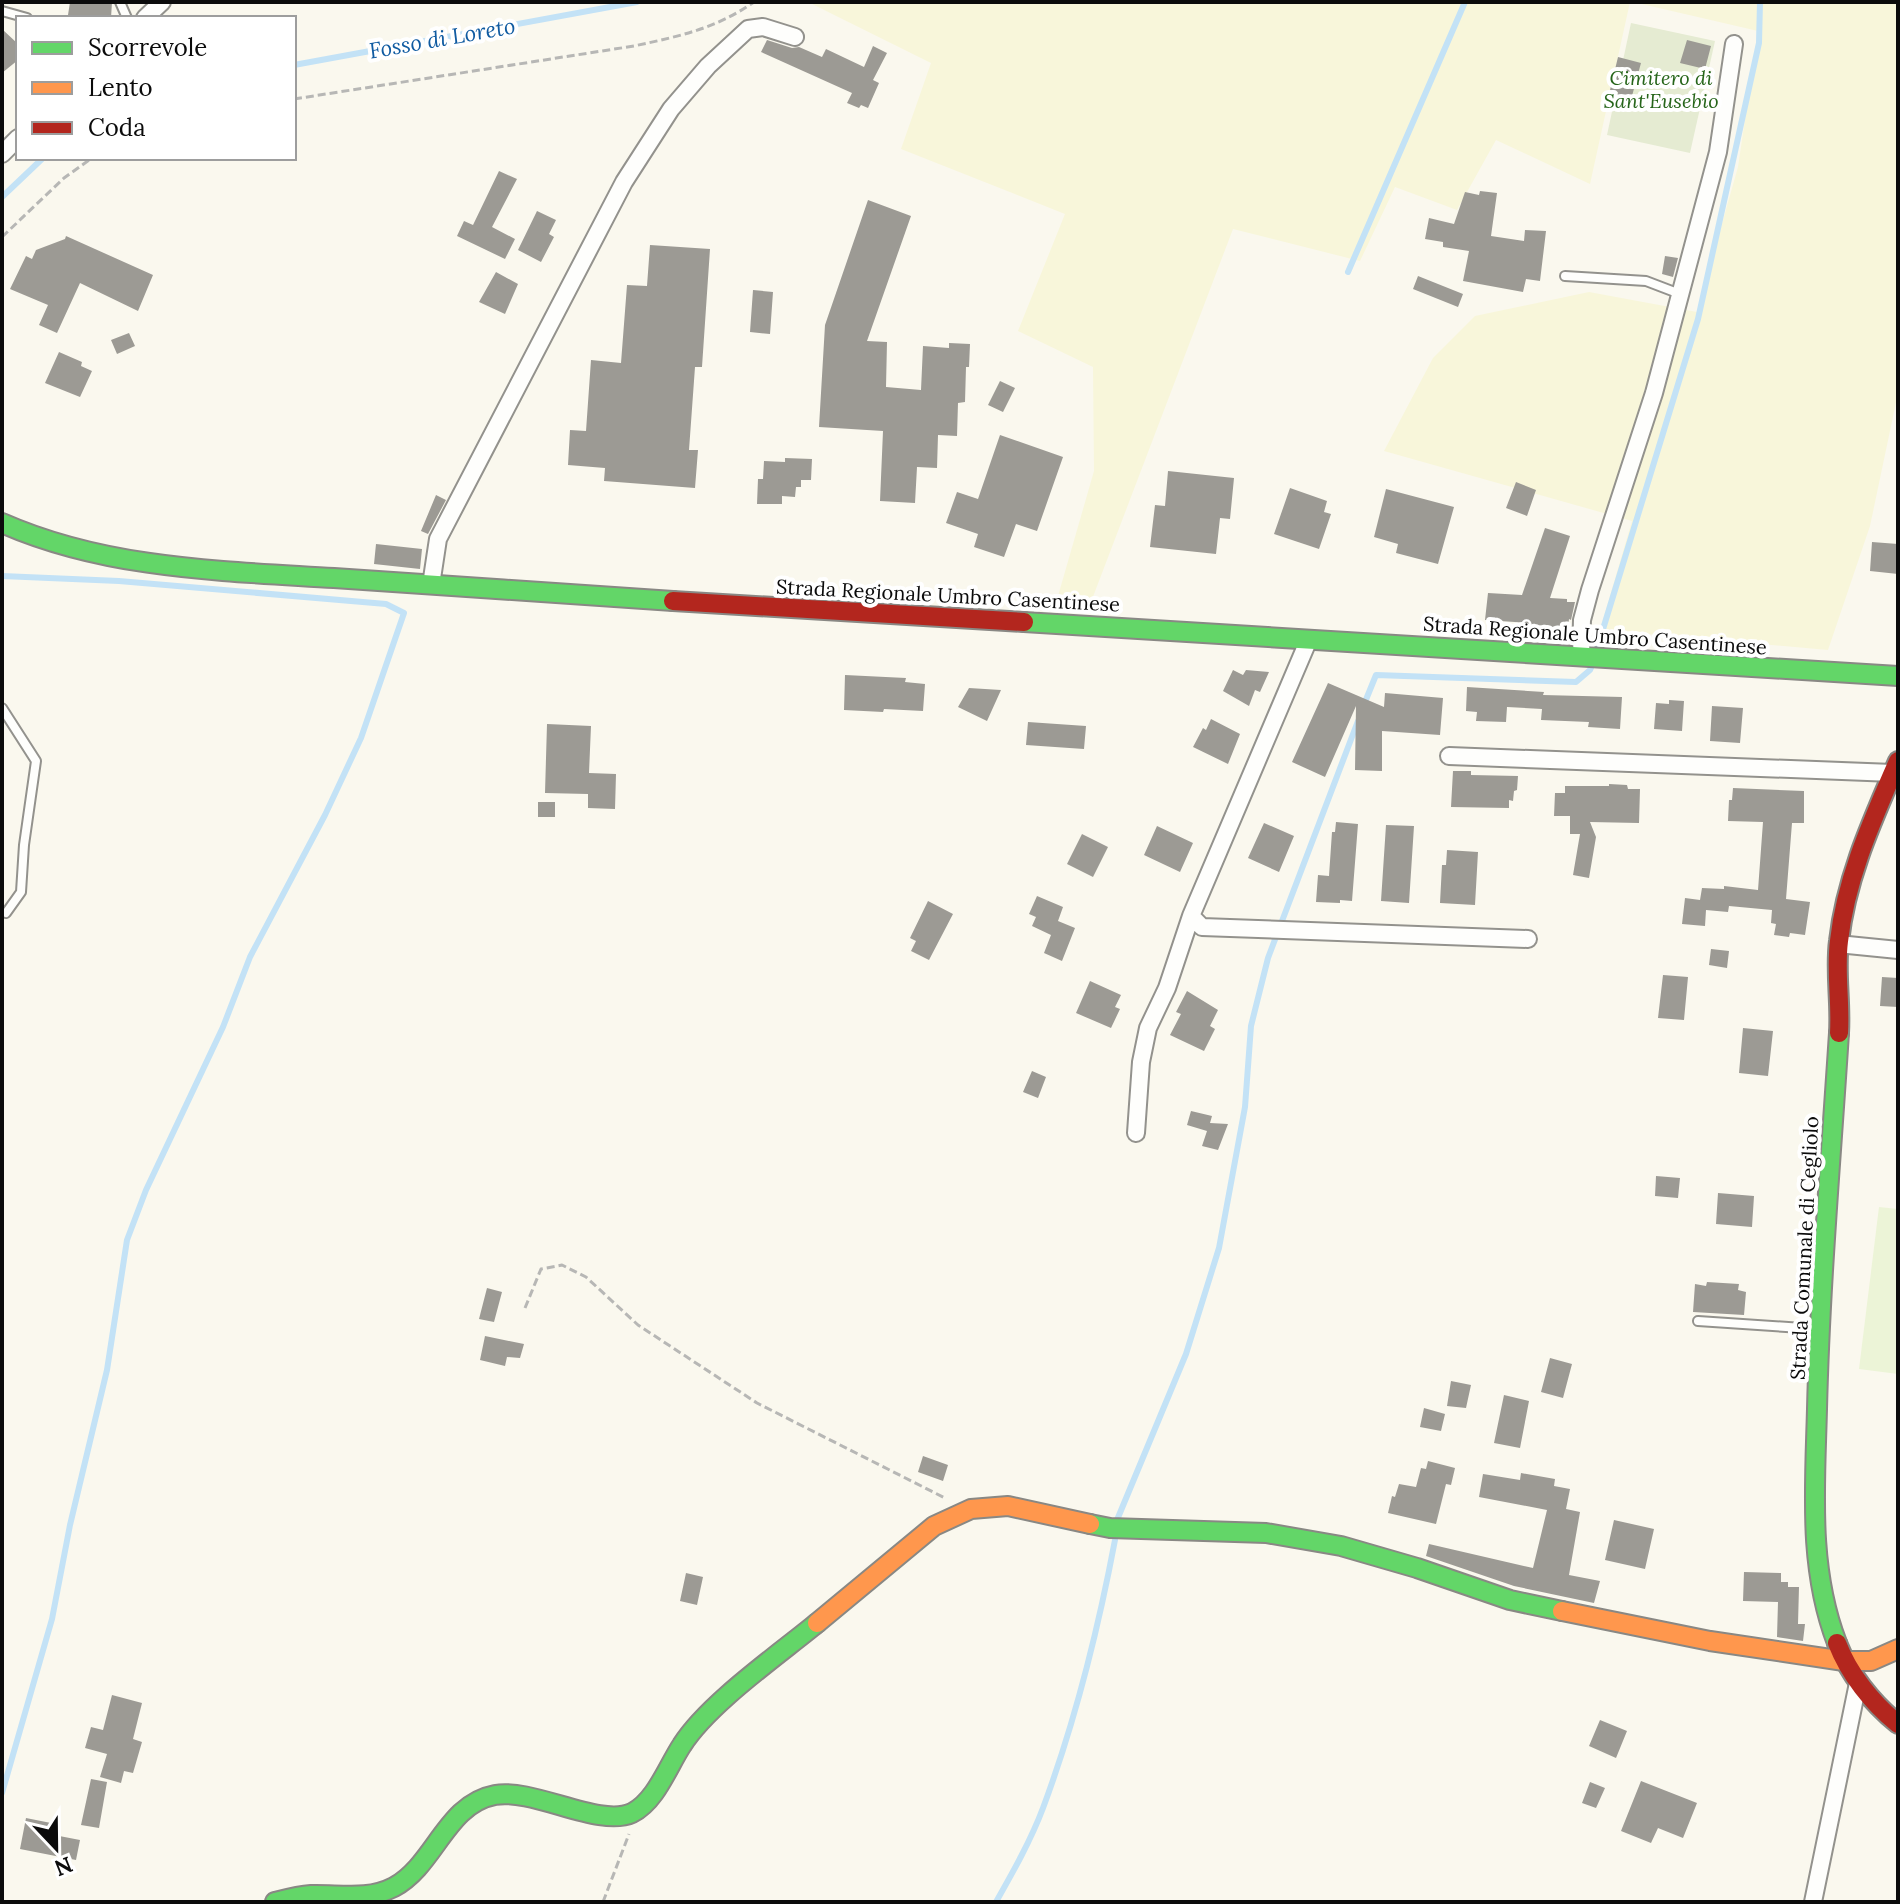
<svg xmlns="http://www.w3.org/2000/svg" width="1900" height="1904" font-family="Lora,serif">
<rect width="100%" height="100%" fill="#faf8ee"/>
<!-- farmland -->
<path fill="#f8f6da" d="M808,2H1630L1590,184L1496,140L1457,210L1395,187L1360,261L1233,229L1091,602L1058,596L1094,471L1093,367L1018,331L1065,214L901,149L931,63Z
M1633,2H1898V393L1870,526L1828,650L1600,630L1632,521L1384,451L1433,358L1475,316L1589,292L1697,312L1738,167L1758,31Z"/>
<!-- cemetery -->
<path fill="#e5ebd2" d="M1631,23L1715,41L1690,153L1607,135Z"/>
<!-- pitch -->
<path fill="#ecf4d7" d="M1879,1207L1898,1209V1374L1859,1369Z"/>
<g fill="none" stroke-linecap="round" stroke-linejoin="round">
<!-- stream -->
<path stroke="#c3e2f6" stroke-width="6" d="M294,65L637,2
M2,197L43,158
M1348,272L1465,2
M2,576L119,581L386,604L404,613L361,738L325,815L250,957L223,1027L146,1190L127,1240L107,1370L70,1525L52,1619L2,1793
M1596,652L1698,319L1759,43L1760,2
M1363,707L1376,675L1576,682L1590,670L1593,663
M1117,1520L1186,1354L1219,1248L1245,1107L1251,1026L1268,958L1358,721
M996,1902C1013,1872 1031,1840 1043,1808C1075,1722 1098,1630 1115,1540"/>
</g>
<!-- building -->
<path fill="#9c9a94" d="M70,2H112L111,18L68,15Z
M2,29L18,44V60L2,73Z
M767,40L792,48L799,47L822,57L826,49L864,67L873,46L887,53L873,80L879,83L868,108L861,105L859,108L847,103L852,93L761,52Z
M1687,40L1711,46L1705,69L1680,63Z
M1618,57L1641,63L1629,107L1615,103L1618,92L1610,90Z
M499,171L517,179L492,227L515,239L505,259L457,236L464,221L473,225Z
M1480,191L1497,193L1491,236L1524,241L1525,230L1546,231L1540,281L1526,279L1523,292L1463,281L1469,251L1443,247V242L1425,239L1429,218L1454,224L1465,192L1479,195Z
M868,200L911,216L867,341L887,342L886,387L921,390L923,346L949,348V343L970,344L969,367H966L965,402L958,403L957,436L938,435L937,468L917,467L915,503L880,501L883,431L819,427L825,325Z
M537,211L556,220L549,234L554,237L541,262L518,250Z
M66,236L153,275L138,311L80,283L57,333L39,325L48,305L10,289L26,256L32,259L36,250L65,239Z
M650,245L710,249L702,367H695L689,450H698L695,488L604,481L605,468L568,465L570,430L586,431L591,360L621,363L627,285L647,286Z
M1665,256L1678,258L1673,277L1662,274Z
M496,272L518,284L505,314L479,302Z
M1418,276L1463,294L1458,307L1413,289Z
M753,290L773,292L770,334L750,332Z
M129,333L135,346L117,354L111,340Z
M59,352L82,362L81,366L92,371L80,397L45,383Z
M1000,381L1015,388L1003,412L988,405Z
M1000,435L1063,457L1037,531L1016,524L1004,557L974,547L978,534L946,523L957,492L978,499Z
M785,458L812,459L811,480H801V487H796L795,497L782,496V504H757L758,479H763L764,461L785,462Z
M1168,471L1234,478L1230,519L1220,518L1216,554L1150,547L1155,505L1165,506Z
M1516,482L1536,490L1527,516L1506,508Z
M1290,488L1327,501L1324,512L1331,514L1319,549L1274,534Z
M1386,489L1454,507L1438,564L1396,553L1398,544L1374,537Z
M436,495L446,500L428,534L421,531Z
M1545,528L1570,536L1550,598L1567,599V602H1575L1571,620L1569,619L1567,641L1527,637L1528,623L1485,620L1488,593L1522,595Z
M1872,542L1898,544V574L1870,571Z
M376,544L422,549L420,569L374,564Z
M1233,670L1243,675L1246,670L1269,672L1260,692L1255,690L1249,706L1223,691Z
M845,675L906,678L905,682L925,684L923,711L884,709L883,712L844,710Z
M1328,683L1384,707L1385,693L1443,698L1440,735L1382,731V771L1355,770L1356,706L1325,777L1292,762Z
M1467,687L1544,692L1543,695L1622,697L1620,729L1588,727L1589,722L1541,720L1542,709L1507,707L1506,722L1476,721L1477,712L1466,711Z
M969,688L1001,690L987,721L958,707Z
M1669,700L1684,701L1682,731L1654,729L1656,703L1669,704Z
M1712,706L1743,708L1740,743L1710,741Z
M1211,719L1240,734L1228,764L1193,747L1203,728L1206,730Z
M1028,722L1086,726L1084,749L1026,745Z
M547,724L591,726L589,773L616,774L615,809L588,808V794L545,793Z
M1453,771H1471V775L1518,776L1517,790L1514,791L1513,801L1509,800V808L1451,807Z
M1609,784L1627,785L1628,789H1640L1639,823L1590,822L1596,837L1589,878L1573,875L1580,834H1570V816H1554L1555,793H1565V786H1609Z
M1733,788L1804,791V823H1792L1786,899L1810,902L1805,935L1790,933L1789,937L1774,935L1776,924L1771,923L1772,910L1729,906L1728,912L1706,910L1705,926L1682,924L1685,898L1700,900L1702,888L1724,889V886L1758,890L1763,822L1728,821L1729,800H1732Z
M538,802H555V817H538Z
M1336,822L1358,824L1352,901L1340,900V903L1316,902L1318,875L1329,876L1332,832H1335Z
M1264,823L1294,836L1279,872L1248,858Z
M1386,825L1414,826L1409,903L1381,901Z
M1157,826L1193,843L1180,872L1144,855Z
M1082,834L1108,847L1093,877L1067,864Z
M1447,850L1478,852L1475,905L1440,903L1442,865H1446Z
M1037,896L1063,907L1058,921L1075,928L1062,961L1044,953L1051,935L1032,926L1036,917L1029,914Z
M928,901L953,914L929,960L911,951L916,941L910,938Z
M1711,949L1729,951L1727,968L1709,965Z
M1663,975L1688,977L1684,1020L1658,1018Z
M1882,977L1898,978V1007L1880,1006Z
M1090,981L1121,995L1115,1007L1120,1009L1111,1028L1076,1013Z
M1187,991L1218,1010L1210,1026L1215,1029L1204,1051L1170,1035L1181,1014L1176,1012Z
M1743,1028L1773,1031L1768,1076L1739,1073Z
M1032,1071L1046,1077L1038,1098L1023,1092Z
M1191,1111L1212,1116L1210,1123L1228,1124L1218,1150L1202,1146L1207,1131L1187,1125Z
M1656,1176L1680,1178L1678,1198L1655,1196Z
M1718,1193L1754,1196L1752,1227L1716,1224Z
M1707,1282L1739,1284L1738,1290L1746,1292L1744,1315L1693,1312L1695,1284L1706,1286Z
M487,1288L502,1292L494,1322L479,1319Z
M485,1336L524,1344L520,1358L507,1357L505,1366L480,1360Z
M1550,1358L1572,1364L1563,1398L1541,1392Z
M1451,1381L1471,1385L1466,1408L1447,1406Z
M1504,1395L1529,1401L1520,1448L1494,1443Z
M1424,1408L1445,1414L1441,1431L1420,1427Z
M923,1456L948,1465L943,1481L918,1472Z
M1428,1461L1455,1468L1451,1485L1446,1484L1436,1524L1388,1513L1392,1496L1395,1497L1399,1484L1416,1487L1421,1468L1426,1469Z
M1521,1473L1555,1479L1554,1486L1570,1489L1566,1509L1580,1512L1569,1575L1600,1581L1594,1603L1514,1586L1426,1556L1429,1544L1533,1568L1547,1510L1479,1497L1483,1474L1520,1480Z
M1614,1520L1654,1529L1645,1569L1605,1560Z
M1744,1572L1781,1573V1582H1788V1587H1799L1798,1624H1805L1803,1641L1777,1637L1778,1602L1743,1601Z
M686,1573L703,1577L697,1605L680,1601Z
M112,1695L142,1703L133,1739L142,1742L133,1773L124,1771L121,1783L100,1777L107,1754L85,1748L91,1727L103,1730Z
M1600,1720L1627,1731L1616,1758L1589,1746Z
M91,1779L107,1782L99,1828L81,1825Z
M1641,1781L1697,1803L1683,1838L1658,1828L1651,1843L1621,1831Z
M1590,1782L1605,1788L1596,1808L1582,1803Z
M26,1818L51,1823L49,1834L80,1840L76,1860L20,1849Z"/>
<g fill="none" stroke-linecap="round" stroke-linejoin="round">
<defs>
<path id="lane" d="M120,2L127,18
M2,11L27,18
M1565,276L1646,281L1680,294
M2,708L36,761L24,845L21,892L6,913
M1698,1321L1817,1329"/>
<path id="street" d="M145,18L162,2
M2,154L18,138
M431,585L438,539L624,182L671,109L708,66L748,29L763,27L795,37
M1309,639L1191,916L1202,927L1528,939
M1581,657L1582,620L1590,590L1654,393L1718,152L1734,44
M1449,756L1893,773
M1838,944L1898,950
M1136,1133L1141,1062L1148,1028L1167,988L1191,916
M1813,1902L1858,1683"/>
<path id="fast" d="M2,523C106,569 222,571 334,578C447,586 560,593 673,601
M1024,622L1898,676
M1090,1524L1110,1528L1266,1533L1341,1546L1417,1568L1510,1600L1562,1611
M1837,1643C1808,1568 1815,1488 1817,1409C1820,1283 1831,1158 1839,1033
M275,1902C287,1899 298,1896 311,1895C339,1894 367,1901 394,1887C435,1865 446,1804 495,1795C534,1788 599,1828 632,1813C656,1801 668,1766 682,1745C708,1704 778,1655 817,1623"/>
<path id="slow" d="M1562,1611L1710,1641L1844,1661H1871L1898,1649
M817,1623L934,1526L971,1509L1008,1506L1090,1524"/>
<path id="jam" d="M673,601L1024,622
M1839,1033C1841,1002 1835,971 1839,941C1846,877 1873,819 1898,761
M1837,1643C1849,1674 1872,1703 1898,1724"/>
</defs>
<!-- lane casing -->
<use href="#lane" stroke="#93928d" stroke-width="12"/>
<!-- street casing -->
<use href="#street" stroke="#93928d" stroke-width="20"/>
<!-- fast casing -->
<use href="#fast" stroke="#898884" stroke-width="22"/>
<!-- slow casing -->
<use href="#slow" stroke="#898884" stroke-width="22"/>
<!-- jam casing -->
<use href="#jam" stroke="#898884" stroke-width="22"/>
<!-- path -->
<path stroke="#b7b7b5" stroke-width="3" stroke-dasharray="8 4" stroke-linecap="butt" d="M294,99L634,46C680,36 715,29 754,2
M2,237L64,178L92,158
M525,1308L541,1269L562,1265L586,1277L638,1325L757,1403L945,1498
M603,1902L629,1834"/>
<!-- lane -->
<use href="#lane" stroke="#fefefc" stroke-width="8"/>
<!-- street -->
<use href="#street" stroke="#fefefc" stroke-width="16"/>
<!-- fast -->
<use href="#fast" stroke="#63d668" stroke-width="18"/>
<!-- slow -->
<use href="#slow" stroke="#ff974d" stroke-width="18"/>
<!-- jam -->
<use href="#jam" stroke="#b3261e" stroke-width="18"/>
</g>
<g text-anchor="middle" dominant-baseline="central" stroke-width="8" stroke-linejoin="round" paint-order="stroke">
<!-- park labels -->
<g font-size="20" font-style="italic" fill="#26651a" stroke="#fff">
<text x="1661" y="77">Cimitero di<tspan x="1661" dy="23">Sant'Eusebio</tspan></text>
</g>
<!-- street labels -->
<g font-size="20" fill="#0b0b0b" stroke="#fff">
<text transform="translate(948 595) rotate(3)">Strada Regionale Umbro Casentinese</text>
<text transform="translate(1595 635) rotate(4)">Strada Regionale Umbro Casentinese</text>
<text transform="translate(1804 1248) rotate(-87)">Strada Comunale di Cegliolo</text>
</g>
<!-- water labels -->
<g font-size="22" font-style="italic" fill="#105ba1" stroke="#fff">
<text transform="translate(442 38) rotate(-10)">Fosso di Loreto</text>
</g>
</g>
<!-- border -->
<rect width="1900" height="1904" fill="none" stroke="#0b0b0b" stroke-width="8"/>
<!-- legend -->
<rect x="16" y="16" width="280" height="144" fill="#ffffff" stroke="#9d9d9d" stroke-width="2"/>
<rect x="32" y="42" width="40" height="12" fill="#63d668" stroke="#9d9d9d" stroke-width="2"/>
<text x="88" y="56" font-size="24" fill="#0b0b0b">Scorrevole</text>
<rect x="32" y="82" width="40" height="12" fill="#ff974d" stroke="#9d9d9d" stroke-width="2"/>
<text x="88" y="96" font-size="24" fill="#0b0b0b">Lento</text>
<rect x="32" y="122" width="40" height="12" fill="#b3261e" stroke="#9d9d9d" stroke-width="2"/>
<text x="88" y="136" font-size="24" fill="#0b0b0b">Coda</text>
<!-- north arrow -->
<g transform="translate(56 1848) rotate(158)" stroke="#ffffff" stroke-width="6" paint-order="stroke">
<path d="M0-6L14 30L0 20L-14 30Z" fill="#0b0b0b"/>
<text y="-12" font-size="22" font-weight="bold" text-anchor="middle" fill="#0b0b0b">N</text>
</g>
</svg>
